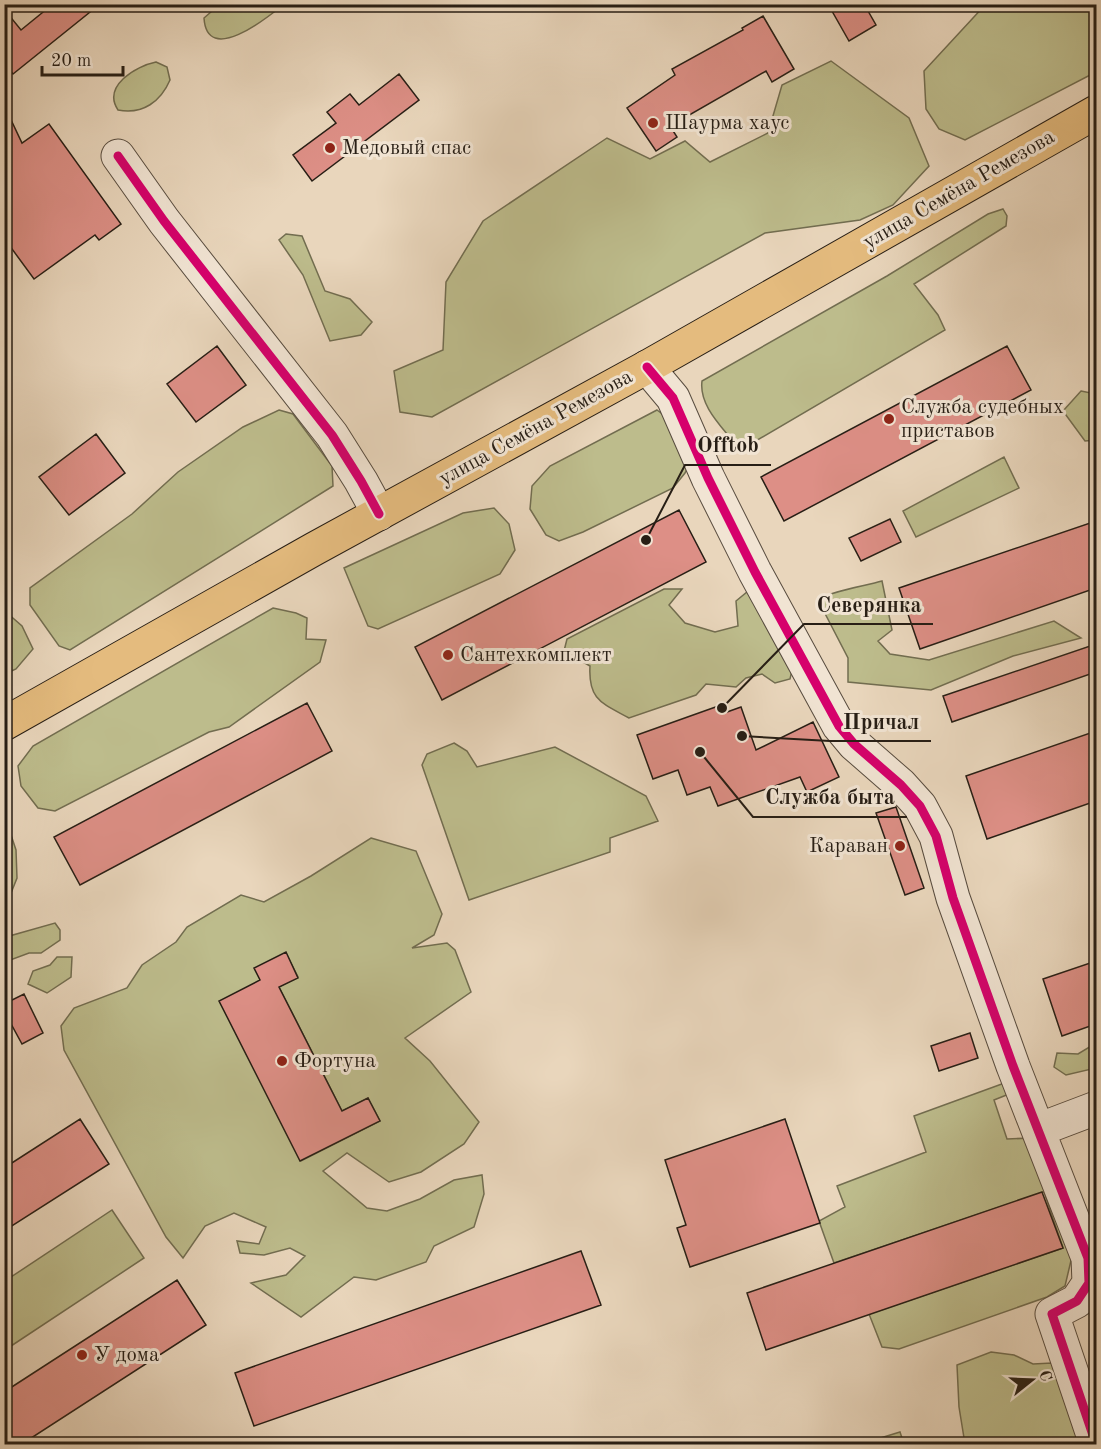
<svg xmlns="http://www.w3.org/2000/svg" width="1101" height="1449" font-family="'Old Standard TT',serif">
<rect width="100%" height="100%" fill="#e9d6bc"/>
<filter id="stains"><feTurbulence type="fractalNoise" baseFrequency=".00333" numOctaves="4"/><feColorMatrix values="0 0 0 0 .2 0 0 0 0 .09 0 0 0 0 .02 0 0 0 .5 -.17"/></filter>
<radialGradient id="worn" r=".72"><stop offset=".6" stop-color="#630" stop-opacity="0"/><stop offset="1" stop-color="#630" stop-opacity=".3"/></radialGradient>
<!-- green -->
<path fill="#bdbc8c" stroke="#726d50" stroke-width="1.5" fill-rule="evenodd" d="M219,5V4L283,5C267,18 207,66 204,18Z
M985,5H1096V72L965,140L939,129L926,109L924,71Z
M831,61L909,118L929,166L893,205L860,220L765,233L432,417L400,412L394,371L443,350L446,282L483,221L607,138L650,159L685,141L710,162L768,133L782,85Z
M156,62L167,67L170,80C161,101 143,115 118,110C102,86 136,66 156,62Z
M1003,209L1007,216L1006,226L914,284L938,315L945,330L754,442L732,440C719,424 699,404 702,381L887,276L988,214Z
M286,234L302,236L325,291L350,299L372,322L361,335L330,341L303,275L279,240Z
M1081,391L1096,394V440L1085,441L1063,411Z
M279,410L293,414L332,466L333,486L70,650L59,646L30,605V588L132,514L178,472L243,427Z
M657,410L665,416L690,462L685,473L673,488L583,532L559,541L546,535L530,509L532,486L550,466Z
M1004,457L1019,488L916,537L903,511Z
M494,508L509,524L515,550L500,574L378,629L368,626L344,568L463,513Z
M882,581L892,630L878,641L890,654L929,660L1054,621L1081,638L1013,656L931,690L848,682V658L818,600C830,591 865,586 882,581Z
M664,589H682L669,605L685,623L715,632L738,626L736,601L747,592L756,599L793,666L790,679L775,683L762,674L746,678L736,687L706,684L696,695L629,718C602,703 588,700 590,666L564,651L567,639Z
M273,608L296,613L307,618L306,639L326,640L320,662L229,727L209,732L55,811L38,808L21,786L18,766L33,746Z
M6,612L22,626L33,649L16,669L5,674L4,613Z
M454,743L467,751L477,767L555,747L646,796L658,821L610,838V852L469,900L422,765L427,754Z
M5,817L16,850L17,878L5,908Z
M371,838L416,851L442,914L434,935L412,948L447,943L455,950L471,992L405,1038L430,1061L479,1122L464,1144L421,1172L389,1182L347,1153L323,1171L367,1208L387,1211L420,1199L454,1180L482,1175L484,1194L474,1227L434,1246L426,1262L376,1280L354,1277L301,1317L251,1283L286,1275L305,1256L290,1248L264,1255L240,1253L237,1241L259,1244L266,1227L234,1213L205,1226L183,1258L166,1237L64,1050L61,1026L74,1008L127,988L142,965L176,942L187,927L241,895L264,902L311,876ZM286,953L298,977L279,987L342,1111L368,1098L380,1121L301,1161L260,980Z
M55,923L60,930V940L41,953H29L5,962V939L6,937Z
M57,957H72L71,977L47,993L28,984L33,971L50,965Z
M1096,1043V1068L1066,1075L1054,1067L1057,1053L1078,1054Z
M1010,1081L1014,1092L994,1100L1007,1139L1031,1138L1073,1252L1065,1286L1047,1297L899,1349L882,1347L869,1314L1063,1248L1044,1192L834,1263L819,1221L845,1207L837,1186L926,1152L914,1116Z
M112,1210L144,1258L5,1350V1281Z
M991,1352L1014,1355L1033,1364L1052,1363L1079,1444H965L959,1407L957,1365Z
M900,1432L904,1444H861Z"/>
<!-- building -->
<path fill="#dd8f86" stroke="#271e15" stroke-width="1.5" d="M53,4H100L13,74L4,63V9L21,30Z
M828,4H864L876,25L849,41Z
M763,16L794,69L772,82L766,71L670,126L677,137L656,151L627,108L675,75L672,69L743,30L742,28Z
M399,74L419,100L312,181L293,155L336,123L327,112L350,94L359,105Z
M4,105L22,143L49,124L121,224L99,240L95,235L34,279L4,238Z
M217,346L246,385L196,422L167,384Z
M1007,346L1031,390L784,521L761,477Z
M96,434L125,473L69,515L39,477Z
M679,510L706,562L442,700L415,647Z
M890,519L901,542L861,561L849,538Z
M1096,521V588L920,649L899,588Z
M1096,644V672L952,722L943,696Z
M307,703L332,751L80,885L54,837Z
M724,704L727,712L741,707L756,750L813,722L839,777L807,792L800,777L718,806L710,787L687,795L678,770L653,779L637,735Z
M1096,731V801L987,839L966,776Z
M896,807L924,888L905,895L876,813Z
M286,952L298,978L279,987L342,1111L368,1098L380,1121L300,1161L219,1001L260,980L254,968Z
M1096,961V1024L1062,1036L1043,979Z
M24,994L43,1033L22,1044L4,1011V1004Z
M970,1033L978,1058L939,1071L931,1046Z
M80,1119L109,1164L4,1231V1168Z
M785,1119L820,1223L690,1267L677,1228L686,1225L665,1160Z
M1042,1192L1063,1248L766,1350L747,1293Z
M581,1251L601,1305L254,1426L235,1373Z
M177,1280L206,1325L22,1444H4V1392Z"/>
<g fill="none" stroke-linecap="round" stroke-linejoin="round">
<defs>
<path id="minor" d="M118,156L164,221L332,435L361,481L379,514
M647,367L673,398L708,478L755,572L839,726L854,744L901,785L920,806L936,836L953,898L1013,1066L1088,1258L1089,1283L1077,1301L1052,1314L1096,1444
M1038,1130L1096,1108"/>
<path id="major" d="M4,724L314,549L647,367L1096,112"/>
</defs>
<!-- minor casing -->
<use href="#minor" stroke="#584c3f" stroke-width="35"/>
<!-- major casing -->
<use href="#major" stroke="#271e15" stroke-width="35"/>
<!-- minor -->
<use href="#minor" stroke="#f1e4d3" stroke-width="33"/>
<!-- major -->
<use href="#major" stroke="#e4bb7e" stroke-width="33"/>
<defs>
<path id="cycleway" d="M118,156L164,221L332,435L361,481L379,514
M647,367L673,398L708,478L755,572L839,726L854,744L901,785L920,806L936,836L953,898L1013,1066L1088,1258L1089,1283L1077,1301L1052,1314L1096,1444"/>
</defs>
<!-- cycleway casing -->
<use href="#cycleway" stroke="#f1e4d3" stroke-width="13"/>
<!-- cycleway -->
<use href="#cycleway" stroke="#d6006c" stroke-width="9"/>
</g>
<!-- markers -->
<g fill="#8f2418" stroke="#f1e4d3" stroke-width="2">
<circle cx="653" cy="123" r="6"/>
<circle cx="330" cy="148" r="6"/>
<circle cx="889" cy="419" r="6"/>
<circle cx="448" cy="655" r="6"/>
<circle cx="900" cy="846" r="6"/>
<circle cx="282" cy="1061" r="6"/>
<circle cx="82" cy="1355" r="6"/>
</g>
<g text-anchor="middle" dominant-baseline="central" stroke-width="6" stroke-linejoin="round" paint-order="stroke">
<!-- poi labels -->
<g font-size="21" fill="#271e15" stroke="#f1e4d3" text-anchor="start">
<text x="665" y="123">Шаурма хаус</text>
<text x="342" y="148">Медовый спас</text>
<text x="901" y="407">Служба судебных<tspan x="901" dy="24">приставов</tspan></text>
<text x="460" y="655">Сантехкомплект</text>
<text x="888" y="846" text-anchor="end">Караван</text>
<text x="294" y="1061">Фортуна</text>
<text x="94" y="1355">У дома</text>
</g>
<!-- street labels -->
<g font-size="21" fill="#271e15" stroke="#f1e4d3">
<text transform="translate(959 190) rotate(-30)">улица Семёна Ремезова</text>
<text transform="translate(536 428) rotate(-29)">улица Семёна Ремезова</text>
</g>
</g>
<!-- callouts -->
<path fill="none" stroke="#271e15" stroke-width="2" d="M646 540L685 465H771M722 708L804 624H933M742 736L830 741H931M700 752L753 817H907"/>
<g fill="#271e15" stroke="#f1e4d3" stroke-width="2">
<circle cx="646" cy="540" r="6"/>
<circle cx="722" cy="708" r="6"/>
<circle cx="742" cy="736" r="6"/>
<circle cx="700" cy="752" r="6"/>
</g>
<g font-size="22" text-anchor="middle" font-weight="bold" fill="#271e15" stroke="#f1e4d3" stroke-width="6" stroke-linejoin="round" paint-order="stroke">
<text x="728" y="452">Offtob</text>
<text x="869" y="612">Северянка</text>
<text x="881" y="729">Причал</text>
<text x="830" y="804">Служба быта</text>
</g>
<!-- margin -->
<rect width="1101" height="1449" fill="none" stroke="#e9d6bc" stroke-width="24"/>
<rect x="6" y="6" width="1089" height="1437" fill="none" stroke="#271e15" stroke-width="3"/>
<rect x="12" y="12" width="1077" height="1425" fill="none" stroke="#271e15" stroke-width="1.5"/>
<!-- north arrow -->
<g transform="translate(1032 1380) rotate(72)" stroke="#f1e4d3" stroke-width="4.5" paint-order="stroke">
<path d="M0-4.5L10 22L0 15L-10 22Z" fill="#271e15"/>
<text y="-9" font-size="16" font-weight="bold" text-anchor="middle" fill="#271e15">С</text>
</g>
<!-- scale -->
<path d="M42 66v9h81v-9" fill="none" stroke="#271e15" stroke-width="3"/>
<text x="51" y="66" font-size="18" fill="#271e15" stroke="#f1e4d3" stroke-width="4.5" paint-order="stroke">20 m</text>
<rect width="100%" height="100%" filter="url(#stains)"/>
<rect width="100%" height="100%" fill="url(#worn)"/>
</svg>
